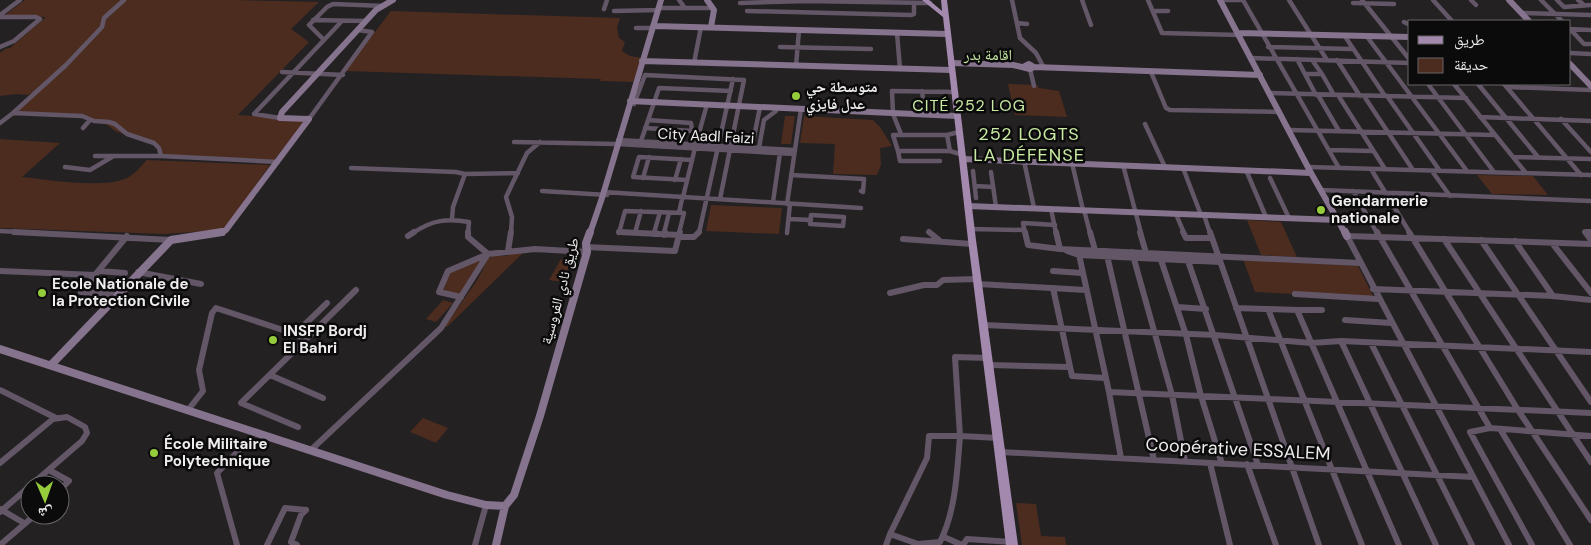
<svg xmlns="http://www.w3.org/2000/svg" width="1591" height="545" font-family="'DM Sans','Noto Naskh Arabic',sans-serif">
<rect width="100%" height="100%" fill="#242123"/>
<!-- green -->
<path fill="#4c2c1f" d="M25,0H234L319,2L291,29L309,42L238,115L306,120L274,160L162,155L160,147L115,131C98,112 44,114 18,112L17,111L40,88L28,95L17,94L0,96V53L5,49L10,48L46,17L5,15Z
M391,11L620,18L617,28L619,38L625,42L622,51L630,56L642,58L633,82L600,81L601,79L345,71Z
M1008,84L1037,85L1039,88L1059,91L1067,117L1015,115Z
M785,116H795L791,144H781Z
M804,116L873,120L880,127L892,146L880,148L881,165L877,175L833,174L835,144L800,143Z
M0,139L60,143L22,177C49,180 103,189 127,178C134,175 141,166 147,160L270,165L229,223L221,230L164,234L0,228Z
M1477,175L1533,176L1548,195L1492,194Z
M711,205L782,208L779,234L706,231Z
M1247,220L1281,222L1297,257L1261,255Z
M525,251L447,327L445,326L478,279L488,259L492,256H507L511,253Z
M482,258L461,295L444,290L449,272Z
M561,259L573,261L562,282L549,280Z
M1243,259L1358,266L1374,298L1255,292Z
M443,300L453,303L436,322L426,319Z
M423,418L448,428L436,443L410,432Z
M1016,503L1036,504L1041,536L1065,537L1066,545H1022Z"/>
<g fill="none" stroke-linecap="round" stroke-linejoin="round">
<!-- street-far1 -->
<path stroke="#625667" stroke-width="4.5" d="M124,0L104,18L102,27L66,65L13,113L82,116L94,121L109,122L115,124L127,134L154,143L159,148L161,156
M679,0L685,8
M1012,0L1020,38L1036,53L1043,66
M1082,0L1091,25
M1148,0L1162,33L1239,35
M1225,0H1243L1339,168
M1289,0L1327,60
M1362,0L1410,60
M1433,0L1452,21
M1471,0L1476,5
M1541,0L1562,21
M1557,0L1564,7L1591,5
M1578,0L1584,5
M740,3L806,1L930,3
M1353,3L1394,4
M659,8H713
M604,9L607,0
M614,11L658,10
M747,11L911,15L914,14V4
M1153,11H1168
M1521,13L1591,15
M0,15L20,0
M0,17H36L40,19L14,41L0,47
M313,20L366,21
M1404,22L1410,25
M1017,23L1027,24
M636,28H653
M1570,29L1584,44H1591
M1570,29L1591,30
M897,33L900,69
M1346,38L1385,96
M1368,38L1467,171
M324,40L309,25L327,7L333,4L384,6
M780,47L871,49
M1268,47L1352,49
M1570,53L1591,54
M1251,58L1410,63
M1297,59L1316,95
M1312,60L1322,74
M1337,60L1360,96
M694,63L701,27
M796,66L799,30
M1030,69L1034,86
M282,72L343,75
M1151,72L1166,108L1170,110L1279,112
M1306,74H1322L1334,95
M1428,84L1494,172
M1454,84L1526,173
M1478,84L1538,157
M1504,84L1581,175
M1507,87L1591,90
M922,91L925,115
M1269,93L1466,98
M1318,95L1339,131
M1338,95L1385,169
M1364,96L1413,170
M1387,96L1440,171
M634,104L645,75L744,80L720,199
M1480,117L1591,121
M280,118L254,114L342,21
M309,119L372,32L358,30
M1561,119L1591,152
M648,120L691,123L692,131H699
M0,123L13,113
M1145,124L1165,167
M83,128L90,120
M645,128L692,131
M1289,130L1495,135
M959,132L947,135H893L898,151H950L963,155
M901,134L893,114L892,91L954,92
M947,135L950,151
M618,140L794,150
M641,141L659,88L731,91
M514,142L617,144L794,154
M696,144L706,108
M752,147L760,107
M759,148L764,120L776,111
M1329,150L1373,151
M898,151L900,161H940
M95,156H161L278,162
M1513,157L1591,159
M1024,161L1034,208
M1072,163L1083,210
M1123,165L1141,233
M65,167L90,170L112,157
M1308,167L1591,175
M351,168L456,172L465,174
M1183,168L1201,215
M1371,169L1410,233
M1246,170L1266,217
M973,171L976,198
M1432,171L1450,196
M991,172L996,207
M791,175L864,179L863,192L861,191
M643,178L649,157
M1270,178L1289,218
M675,180L681,159
M687,180L633,177L639,157L692,160
M975,186L993,187
M1321,190L1591,201
M542,191L607,195
M1353,191L1377,233
M603,192L861,208
M683,197L695,148
M773,202L780,153
M787,204L801,109
M1051,209L1056,233
M1084,210L1090,233
M679,213L682,199
M1176,214L1184,233
M811,215L844,217L843,226L810,224Z
M1204,215L1210,233
M452,219L453,207L465,174L518,173
M789,219L811,220
M970,229L1024,230
M0,231L38,233
M413,233C432,220 447,218 469,222L468,233
M511,233L512,217L506,197L527,153L540,142
M619,233L625,211L684,213L679,233
M635,233L641,211
M654,233L660,212
M664,233L669,213
M699,233L733,79
M787,233L790,204
M1025,233L1023,223L1055,225
M1586,233L1591,232"/>
<!-- street -->
<path stroke="#625667" stroke-width="6" d="M14,232L171,240
M619,232L679,235
M929,232L939,240
M1025,232L1028,245L1060,249L1360,263
M1056,232L1060,249
M1090,232L1095,250
M1140,232L1146,253
M1183,232L1186,238H1212
M1210,232L1319,545
M1377,232L1490,428
M1409,232L1518,410L1591,520
M1591,232H1585L1591,240
M654,234L655,232
M664,235L665,232
M679,235L680,232
M408,236L414,232
M678,237H694L699,232
M903,239L972,244
M1444,239L1591,462
M1481,240L1591,402
M1515,241L1553,296
M1552,243L1591,293
M585,247L675,251L679,235
M1078,250L1109,392L1121,458
M508,251L511,232
M1067,251L1079,255L1220,262
M1106,251L1154,460
M1132,252L1172,395L1185,461
M1159,254L1186,335L1201,396L1222,464
M1186,255L1258,465
M0,271L96,275
M99,271L125,273
M1053,271L1082,273
M138,272L201,284
M978,284L1086,290
M1053,288L1072,376L1105,378
M1373,289L1553,296L1591,300
M890,293L924,285H937L943,280L977,279
M1295,294L1378,299
M118,295L81,292L127,236
M461,297L439,292L448,271L488,254L468,237V232
M1177,307L1206,309
M1236,308L1297,310L1399,545
M1268,309L1362,545
M1297,310H1322
M1345,320L1391,323
M984,325L1215,335L1311,343L1341,341L1591,352
M295,334L327,303
M1341,341L1436,545
M1371,343L1472,545
M989,358L955,357L960,436L999,438
M990,365L1069,367
M270,375L323,398
M0,390L56,418
M1109,392L1591,413
M188,410L203,391L199,370L212,313L216,308L295,334L305,340
M298,427L241,403L356,290
M1500,429L1570,545
M929,436H960C957,472 956,510 940,542L918,544L890,534L927,458Z
M312,449L441,328L488,254L535,249L587,252
M1001,452L1473,477
M0,463L53,419L67,417L85,427L87,433L82,441L31,485
M1210,463L1230,545
M1247,464L1276,545
M49,470L69,481L60,490
M0,509L24,523
M0,512L30,486
M944,537L962,545
M0,545L35,515
M237,545L217,473L241,448
M267,545L285,508L306,510
M297,545L291,542L301,515L306,510
M475,545L486,505
M886,545L890,534
M963,545L967,539L1012,542
M1509,545L1347,236L1591,244
M1532,545L1470,432L1490,428L1591,436"/>
<!-- secondary-far1 -->
<path stroke="#86738e" stroke-width="6" d="M707,0L714,10L711,27
M1220,0L1311,173L1345,233
M1509,0L1529,21
M654,26L947,34
M1238,33L1410,37
M642,61L951,70
M951,63L1013,65L1030,69L1034,67L1029,64L1025,66
M1570,64L1591,86
M1034,67L1260,75
M630,101L957,116
M309,119L280,118L282,112L376,10L393,0
M963,159L1311,173
M968,206L1337,220
M219,233L226,230L309,119
M590,233L602,198L661,0"/>
<!-- secondary -->
<path stroke="#86738e" stroke-width="8" d="M1345,232L1347,236
M0,349L447,495L486,505L505,506L514,495L540,416L587,252L586,243L590,232
M51,365L171,240L222,232
M496,545L505,506"/>
<!-- primary -->
<path fill="#a289ad" fill-rule="evenodd" d="M922,0H929L942,11L941,0H947L976,240L1018,545H1006L968,240L943,17Z"/>
</g>
<!-- markers -->
<g fill="#94cc3c" stroke="#0c0b0c" stroke-width="2">
<circle cx="796" cy="96" r="5"/>
<circle cx="1321" cy="210" r="5"/>
<circle cx="42" cy="293" r="5"/>
<circle cx="273" cy="340" r="5"/>
<circle cx="154" cy="453" r="5"/>
</g>
<g text-anchor="middle" dominant-baseline="central" stroke-width="5" stroke-linejoin="round" paint-order="stroke">
<!-- far-quarter labels -->
<g font-size="15" fill="#c8eaa2" stroke="#0c0b0c">
<text x="988" y="55">اقامة بدر</text>
</g>
<!-- poi labels -->
<g font-size="15" font-weight="bold" fill="#eeeced" stroke="#0c0b0c" text-anchor="start">
<text x="806" y="87">متوسطة حي<tspan x="806" dy="17">عدل فايزي</tspan></text>
<text x="1331" y="201">Gendarmerie<tspan x="1331" dy="17">nationale</tspan></text>
<text x="52" y="284">Ecole Nationale de<tspan x="52" dy="17">la Protection Civile</tspan></text>
<text x="283" y="331">INSFP Bordj<tspan x="283" dy="17">El Bahri</tspan></text>
<text x="164" y="444">École Militaire<tspan x="164" dy="17">Polytechnique</tspan></text>
</g>
<!-- street labels -->
<g font-size="15" fill="#eeeced" stroke="#0c0b0c">
<text transform="translate(706 136) rotate(3)">City Aadl Faizi</text>
<text transform="translate(560 291) rotate(-75)">طريق نادي الفروسية</text>
</g>
<!-- neighbourhood labels -->
<g font-size="16" letter-spacing="1" fill="#c8eaa2" stroke="#0c0b0c">
<text x="969" y="105">CITÉ 252 LOG</text>
</g>
<!-- quarter labels -->
<g font-size="18" letter-spacing="1" fill="#c8eaa2" stroke="#0c0b0c">
<text x="1029" y="134">252 LOGTS<tspan x="1029" dy="21">LA DÉFENSE</tspan></text>
</g>
<!-- near-street labels -->
<g font-size="18" fill="#eeeced" stroke="#0c0b0c">
<text transform="translate(1238 449) rotate(3)">Coopérative ESSALEM</text>
</g>
</g>
<!-- legend -->
<rect x="1408" y="20" width="162" height="65" fill="#0c0b0c" stroke="#666566"/>
<rect x="1418" y="36" width="25" height="8" fill="#a289ad" stroke="#666566"/>
<text x="1454" y="45" font-size="15" fill="#eeeced">طريق</text>
<rect x="1418" y="58" width="25" height="15" fill="#4c2c1f" stroke="#666566"/>
<text x="1454" y="70" font-size="15" fill="#eeeced">حديقة</text>
<!-- north arrow -->
<g transform="translate(45 500) rotate(178)"><circle r="24" fill="#0c0b0c" stroke="#666566"/>
<path d="M0-4L9 19L0 12L-9 19Z" fill="#94cc3c"/>
<text y="-8" font-size="14" font-weight="bold" text-anchor="middle" fill="#eeeced">ش</text>
</g>
</svg>
